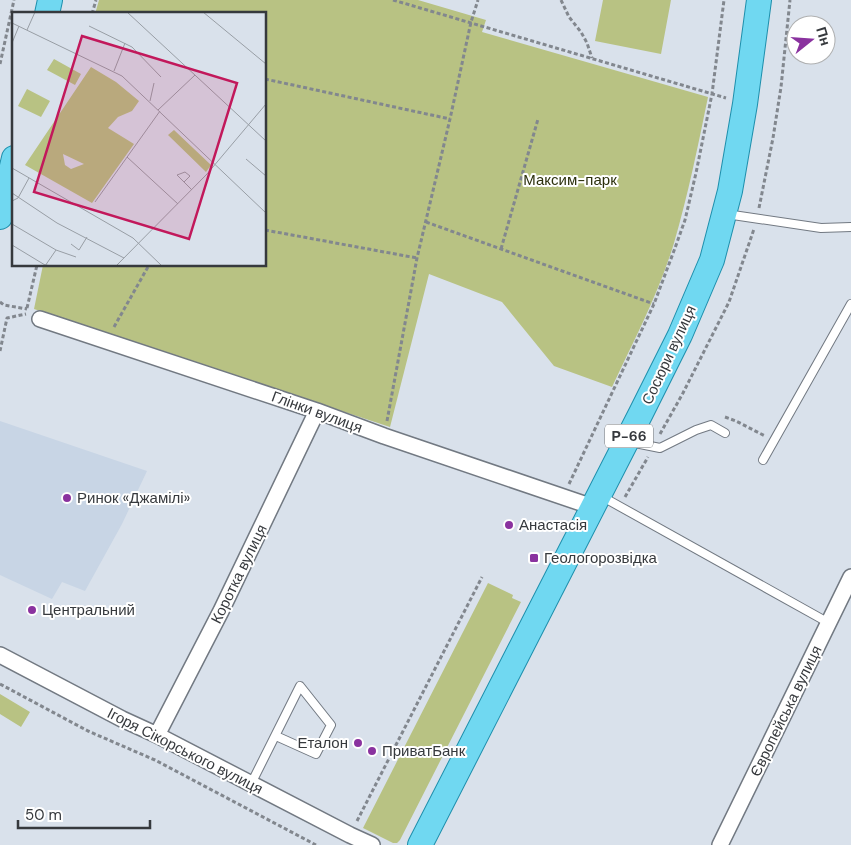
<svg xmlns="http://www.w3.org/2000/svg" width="851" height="845" font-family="'DM Sans',sans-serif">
<rect width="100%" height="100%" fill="#d9e1eb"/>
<!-- built -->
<path fill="#c8d5e5" d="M0,421L147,471L122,524L85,591L62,582L52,599L0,575Z"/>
<!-- green -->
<path fill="#b8c283" d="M99,0H418L486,20L482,32L708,97C698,146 688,195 674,243C659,293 634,340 612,387L554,366L502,302L429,274L390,427L34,309L43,265H265V14H95Z
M603,0H671L661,54L595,41Z
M488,583L513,595L512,598L521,602L400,840L397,843H393L363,828Z
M0,694L30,712L21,727L0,714Z"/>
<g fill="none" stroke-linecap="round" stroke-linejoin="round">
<defs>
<path id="service" d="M726,214L821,228L851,227
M630,442L660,448L696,430L711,425L725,433
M763,460L851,304
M601,496L829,623
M251,784L300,686L331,725L316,754L276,736"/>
<path id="minor" d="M40,319L317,411L384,436L593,507
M0,655L122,719L157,735L350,835L372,845
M157,735L221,611L317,411
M720,845L851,577"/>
<path id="primary" d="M47,14L50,0
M0,217L14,158
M420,845L641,413L680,335L712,260L730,191L745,104L759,0"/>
</defs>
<!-- service casing -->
<use href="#service" stroke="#727982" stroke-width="10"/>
<!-- minor casing -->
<use href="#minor" stroke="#727982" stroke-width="18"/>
<!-- primary casing -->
<use href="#primary" stroke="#1e8fac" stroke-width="26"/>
<!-- path -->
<path stroke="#82878e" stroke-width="3" stroke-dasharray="4 2.5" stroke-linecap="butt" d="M393,0L726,98
M561,0L569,17L581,32L587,43L592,58
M92,14L96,0
M0,64L14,0
M265,79L450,119
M759,208L773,138L781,87L790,0
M426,222L654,304
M265,230L417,258
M501,249L538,119
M0,302L4,305L27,309
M27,308L37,265
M114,327L149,265
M0,351L7,318L26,314
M725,417L736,421L765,436
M387,421L417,258L450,119L471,22L478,0
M660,434L683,393L729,302L754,229
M569,484L654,304L675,248L685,220L696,173L712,94L724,0
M625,497L648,457
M0,684L88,731L155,760L316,845
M357,821L482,577"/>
<!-- service -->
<use href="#service" stroke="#fff" stroke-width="8"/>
<!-- minor -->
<use href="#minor" stroke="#fff" stroke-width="15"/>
<!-- primary -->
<use href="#primary" stroke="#70d8f1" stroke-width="24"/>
</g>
<!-- markers -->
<g fill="#8a329f" stroke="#fff" stroke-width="2">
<circle cx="67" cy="498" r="5"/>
<circle cx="509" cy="525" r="5"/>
<rect x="529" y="553" width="10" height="10" rx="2.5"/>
<circle cx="32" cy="610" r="5"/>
<circle cx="358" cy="743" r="5"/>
<circle cx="372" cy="751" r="5"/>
</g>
<g text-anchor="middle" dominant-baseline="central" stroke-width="4" stroke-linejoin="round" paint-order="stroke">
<!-- shield labels -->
<rect fill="#fff" stroke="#727477" stroke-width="1" x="605" y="424.5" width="48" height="23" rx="4"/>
<g font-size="14" font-weight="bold" fill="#36393d">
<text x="629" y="436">Р-66</text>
</g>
<!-- park labels -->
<g font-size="15" fill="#2c300d" stroke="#fff">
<text x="570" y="180">Максим-парк</text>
</g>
<!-- street labels -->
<g font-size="15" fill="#36393d" stroke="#fff">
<text transform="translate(669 355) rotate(-65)">Сосюри вулиця</text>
<text transform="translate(317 412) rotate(20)">Глінки вулиця</text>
<text transform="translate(239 574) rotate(-64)">Коротка вулиця</text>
<text transform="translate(786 711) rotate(-64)">Європейська вулиця</text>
<text transform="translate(185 751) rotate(27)">Ігоря Сікорського вулиця</text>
</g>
<!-- poi labels -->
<g font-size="15" fill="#36393d" stroke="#fff" text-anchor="start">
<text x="77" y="498">Ринок «Джамілі»</text>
<text x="519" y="525">Анастасія</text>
<text x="544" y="558">Геологорозвідка</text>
<text x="42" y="610">Центральний</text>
<text x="348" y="743" text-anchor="end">Еталон</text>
<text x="382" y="751">ПриватБанк</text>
</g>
</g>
<!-- overview -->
<g transform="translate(12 12)">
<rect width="254" height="254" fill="#d9e1eb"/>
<path d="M42,47L69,62L63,73L35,58ZM79,55L104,70L127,89L120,99L106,105L96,116L122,132L80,191L13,153ZM51,142L72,152L59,157L53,153ZM15,77L38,89L29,105L6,94ZM162,118L199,153L194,160L156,123Z" fill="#b8c283" fill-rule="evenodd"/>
<path fill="none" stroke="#989ea5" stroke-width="1" d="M115,0L254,129M191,0L254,52M0,11L110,64L254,201M77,14L120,35L149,65M15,18L23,0M0,31L7,14M102,59L113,31M138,89L142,71M146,98L183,63M115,145L166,192M234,147L254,164M0,156L121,226L150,254M172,170L178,164L173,160L165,163L180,178M0,181L45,211L112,246M0,189L6,186L17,166M83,190L148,99M0,212L44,238L64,245M59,232L67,238L75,225M0,233L33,253L41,254M33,254L44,238M104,254L195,162L254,92"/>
<path fill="#c2185b" fill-opacity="0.15" stroke="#c2185b" stroke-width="2.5" d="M70,24L225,71L177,227L22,180Z"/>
<rect width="254" height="254" fill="none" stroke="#36393d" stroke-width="2.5"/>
</g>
<!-- north arrow -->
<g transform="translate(811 40) rotate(73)"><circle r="24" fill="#ffffff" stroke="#afb0b1"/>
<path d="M0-4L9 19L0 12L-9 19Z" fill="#8a329f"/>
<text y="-8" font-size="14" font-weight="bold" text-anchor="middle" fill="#36393d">Пн</text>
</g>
<!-- scale -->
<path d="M18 820v8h132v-8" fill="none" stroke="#36393d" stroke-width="2.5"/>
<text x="25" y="820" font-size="15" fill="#36393d" stroke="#ffffff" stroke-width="4" paint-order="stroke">50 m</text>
</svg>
